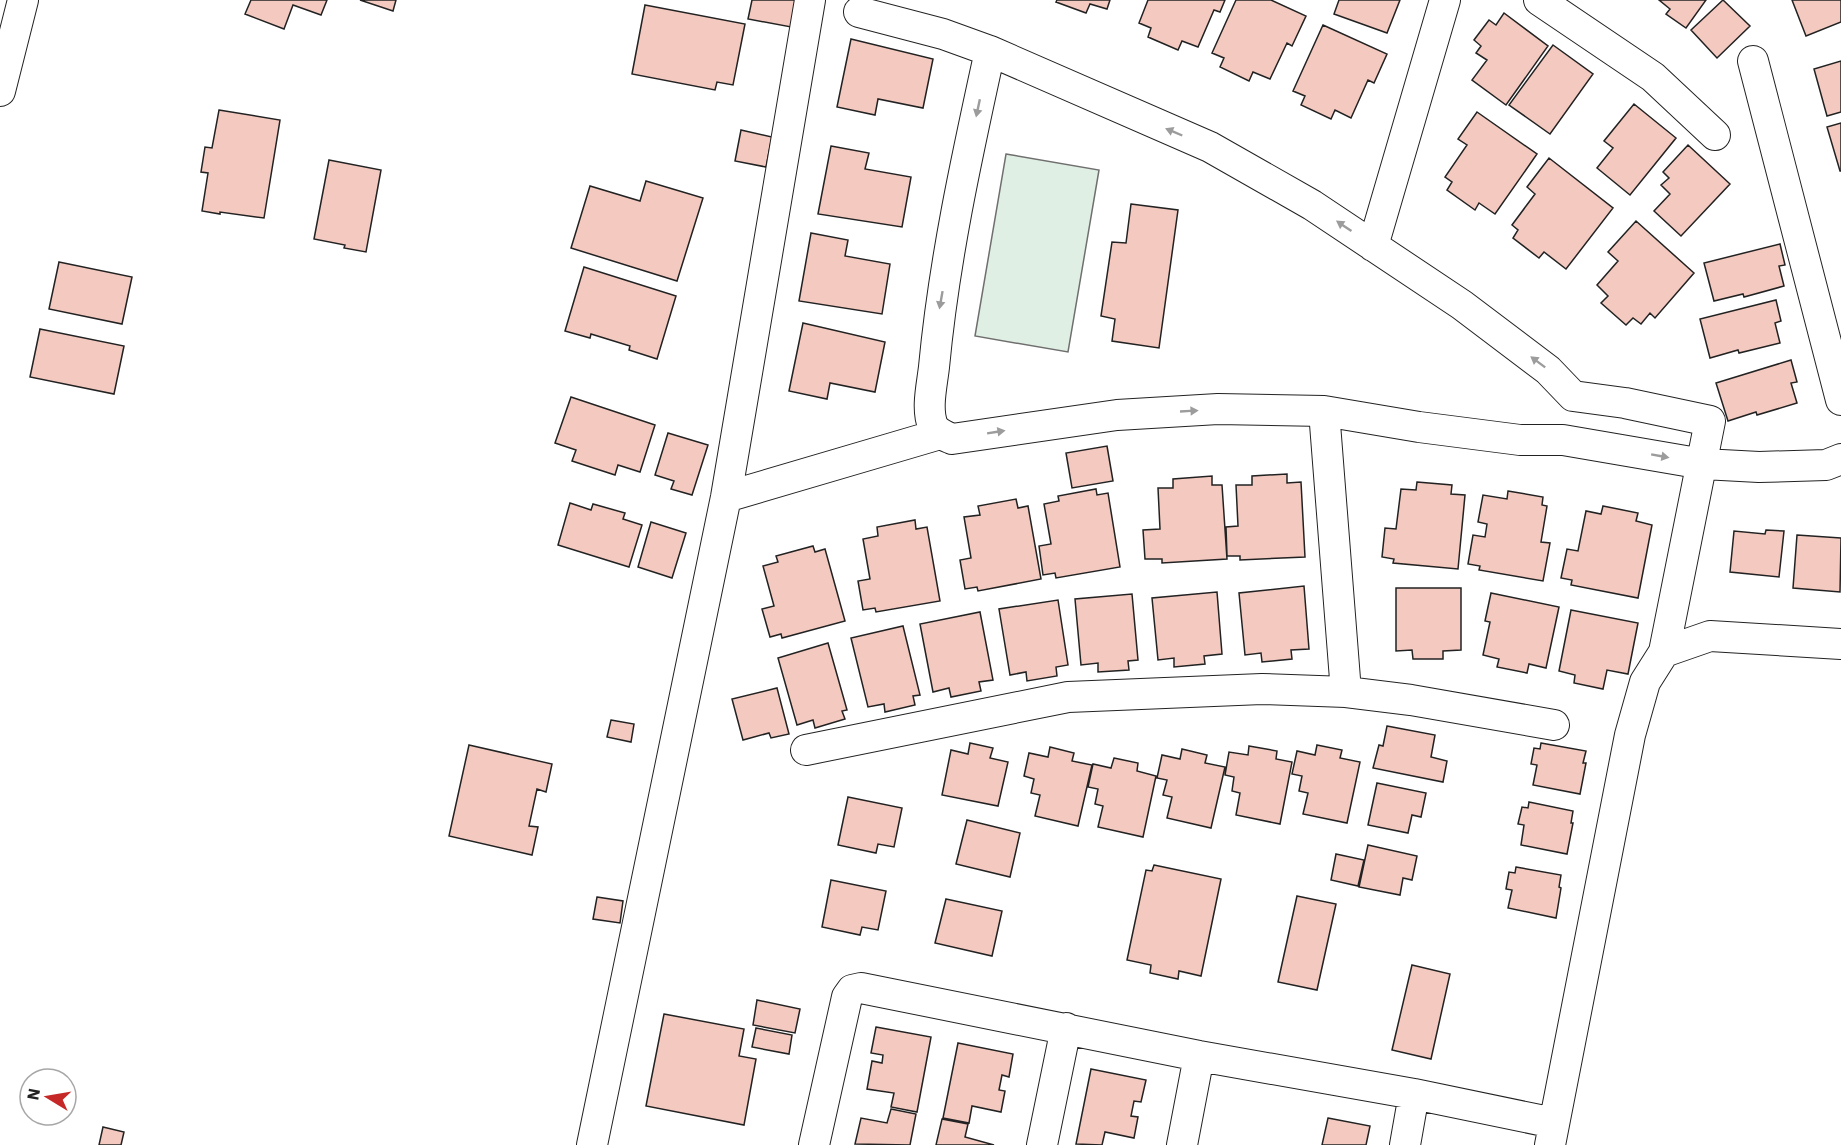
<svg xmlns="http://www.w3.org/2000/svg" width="1841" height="1145" font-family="'IBM Plex Sans',sans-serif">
<rect width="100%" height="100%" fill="#fff"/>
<!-- green -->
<path fill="#e0efe3" stroke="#6f6f6f" stroke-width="1.5" d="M1006,154L1099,170L1068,352L975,336Z"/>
<!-- building -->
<path fill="#f3c9c0" stroke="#222" stroke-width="1.5" d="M251,0H327L321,15L293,5L284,29L245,14Z
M360,0H396L393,11Z
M752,0H796L791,27L748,19Z
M1057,0H1110L1107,9L1090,4L1086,13L1056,2Z
M1148,0H1225L1220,12L1214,10L1198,47L1182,41L1178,50L1148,37L1151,28L1139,23Z
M1236,0H1271L1306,16L1292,46L1287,43L1270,79L1253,72L1249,81L1220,67L1224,58L1212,53Z
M1339,0H1400L1387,33L1334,14Z
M1659,0H1706L1686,28L1666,14L1670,9Z
M1723,0L1750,26L1717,58L1691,30Z
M1792,0H1841V22L1806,36Z
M645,5L745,24L733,85L717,82L715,90L632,74Z
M1504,13L1548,46L1506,105L1472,80L1487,60L1476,53L1481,46L1474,40L1489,20L1496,25Z
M1323,25L1387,54L1374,83L1368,80L1351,118L1335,110L1331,119L1301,105L1305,96L1293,91Z
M851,39L933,59L923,108L878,99L875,115L837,107Z
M1553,45L1593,74L1550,134L1509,105Z
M1841,61V112L1827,116L1814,69Z
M1634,104L1676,138L1630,195L1597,168L1613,148L1604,141Z
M219,110L280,120L264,218L220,212V214L202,211L208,173L201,172L205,147L212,148Z
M1477,112L1537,154L1495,214L1479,203L1475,210L1447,190L1452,182L1445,177L1467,145L1458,139Z
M1841,123V171H1840L1827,127Z
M741,130L772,137L766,167L735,161Z
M1688,145L1730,184L1681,236L1654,211L1670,194L1661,185L1669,178L1663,172Z
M831,146L869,153L865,169L911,177L902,227L818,214Z
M1549,158L1613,208L1566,269L1544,252L1539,258L1513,238L1518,230L1512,225L1535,194L1527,187Z
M329,160L381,170L366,252L344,248L345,245L314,239Z
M646,181L703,198L677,281L571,248L590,186L640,201Z
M1131,204L1178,210L1159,348L1112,341L1115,319L1101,316L1112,242L1126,243Z
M1636,221L1694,273L1655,318L1650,313L1641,324L1633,318L1626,325L1601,303L1608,296L1597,285L1618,261L1608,252Z
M811,233L848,240L845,256L890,264L882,314L799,301Z
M1780,244L1785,265L1779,266L1784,286L1744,297L1743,294L1714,301L1704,263Z
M59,262L132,277L122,324L49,309Z
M584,267L676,296L657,359L629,350L630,346L591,334L590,338L565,331Z
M1776,300L1781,321L1775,323L1780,343L1739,353L1738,350L1710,358L1700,319Z
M803,323L885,342L875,392L830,383L827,399L789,391Z
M40,329L124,346L114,394L30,377Z
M1791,360L1797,382L1791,383L1797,403L1757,415L1756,412L1728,421L1716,383Z
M571,397L655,425L640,472L618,465L615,475L572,461L576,450L555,443Z
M668,433L708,445L692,495L671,489L674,481L655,475Z
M1107,446L1113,481L1072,488L1066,453Z
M1287,474V483L1301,482L1305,557L1240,560V556H1227L1226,527L1238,526L1236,485H1252V476Z
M1212,476V485H1222L1227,559L1162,563V559H1145L1143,530L1160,529L1158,488H1173V479Z
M1417,482L1452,485L1451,494L1465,495L1458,569L1393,563L1394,559L1382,557L1385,528L1396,529L1401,489L1416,490Z
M1096,489L1097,495L1108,493L1120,567L1056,578L1055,573L1043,575L1039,546L1051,544L1044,504L1059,501L1058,496Z
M1508,491L1543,497L1542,505L1547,506L1541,542L1550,543L1543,581L1479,570L1480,566L1468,564L1473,535L1485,537L1487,524L1478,522L1483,495L1507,499Z
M1016,499L1018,508L1028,506L1041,579L978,591L977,587L965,589L960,560L971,558L964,517L980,515L978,506Z
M570,503L591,510L593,504L625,513L623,519L642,525L629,567L558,545Z
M1603,506L1638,513L1636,521L1652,525L1638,598L1571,585L1572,580L1561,578L1567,549L1578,551L1586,511L1601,514Z
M915,520L916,529L927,527L940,601L876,612L875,608L863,610L858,581L870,579L863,539L878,536L877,527Z
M651,522L686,533L672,578L638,567Z
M1766,530L1784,531L1779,577L1730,572L1734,531L1765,534Z
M1797,535L1841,538L1840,592L1793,588Z
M813,546L815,552L825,549L845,621L782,638L781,634L770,637L762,609L774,606L763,566L778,562L776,556Z
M1304,586L1309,649L1291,650L1292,659L1262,662L1261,653L1245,655L1239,593Z
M1396,588H1461V650L1443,651V659H1413L1412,650L1396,651Z
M1217,592L1222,654L1204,656L1205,664L1174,667V658L1158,660L1152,598Z
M1491,593L1559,607L1546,668L1529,664L1527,673L1497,667L1499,659L1483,655L1490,622L1485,621Z
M1132,594L1138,660L1128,661L1129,670L1098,672V663L1081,665L1075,599Z
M1058,600L1068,665L1056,667L1057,676L1027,681L1026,672L1010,675L999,609Z
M1571,610L1638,623L1628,674L1607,670L1603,689L1574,683L1575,675L1559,671Z
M980,612L993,680L979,682L981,691L951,697L949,688L933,692L920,624Z
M903,626L920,695L913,696L915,705L885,712L884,704L868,707L851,638Z
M828,643L847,710L842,711L845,719L815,728L813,720L797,725L778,658Z
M777,688L789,734L771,738L769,733L743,740L732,699Z
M611,720L634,724L631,742L607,737Z
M1387,726L1435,735L1431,757L1447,761L1443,782L1373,768L1379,745L1383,746Z
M970,743L993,748L990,758L1008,762L998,806L942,795L951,750L968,754Z
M1541,743L1586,751L1583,763H1586L1580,794L1533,785L1537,765L1531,764L1534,748L1540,749Z
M469,745L552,764L546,792L537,789L529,826L538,827L532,855L449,836Z
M1317,745L1342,750L1340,758L1360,762L1347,823L1303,814L1308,793L1299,791L1302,776L1292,774L1297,751L1315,755Z
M1249,746L1277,751L1276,759L1292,762L1280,824L1236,815L1240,793L1232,791L1234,777L1225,775L1229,752L1248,755Z
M1050,747L1074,753L1072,761L1092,765L1078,826L1035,816L1040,795L1031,793L1034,779L1024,776L1029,753L1048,757Z
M1182,749L1207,755L1205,763L1225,767L1211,828L1167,818L1172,797L1163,795L1167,780L1157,778L1162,755L1180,759Z
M1114,758L1138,763L1137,771L1156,776L1143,837L1098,827L1103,806L1095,804L1098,789L1088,787L1093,764L1111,768Z
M1377,783L1426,793L1421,817L1412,815L1408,833L1368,825Z
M848,797L902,808L894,847L878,844L876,853L838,845Z
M1529,802L1573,811L1571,823H1573L1567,854L1521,845L1524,825L1518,824L1522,807L1528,808Z
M967,820L1020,833L1010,877L956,864Z
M1368,845L1417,856L1412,880L1403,878L1400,895L1359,887Z
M1336,854L1364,860L1358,886L1331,880Z
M1154,865L1221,879L1201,976L1179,971L1178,979L1150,973L1151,965L1127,960L1146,870L1152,871Z
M1516,867L1561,875L1559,887L1561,888L1556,918L1508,908L1512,890L1506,889L1509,872L1515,873Z
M831,880L886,891L878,930L862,927L860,935L822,927Z
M1297,896L1336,904L1317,990L1278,982Z
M597,897L623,901L620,923L593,919Z
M946,899L1002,911L992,956L935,943Z
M1412,965L1450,974L1431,1059L1392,1050Z
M757,1000L800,1009L795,1033L753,1025Z
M664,1014L744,1029L739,1056L756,1059L744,1125L646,1106Z
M876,1027L931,1037L917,1112L891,1107L894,1093L867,1089L872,1061L882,1063L883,1055L871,1053Z
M756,1028L792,1035L789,1054L752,1047Z
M958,1043L1013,1054L1009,1077L1002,1075L999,1090L1005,1091L1001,1112L972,1106L969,1123L943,1118Z
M1091,1069L1146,1080L1141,1102L1134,1101L1131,1116L1138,1117L1134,1138L1105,1132L1102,1145L1076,1144Z
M891,1109L916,1114L910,1145L855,1144L861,1118L887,1123Z
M1328,1118L1370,1126L1366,1145H1322Z
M942,1119L968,1124L965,1137L994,1145H936Z
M103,1127L124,1132L121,1145H99Z"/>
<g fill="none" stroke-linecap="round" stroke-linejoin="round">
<defs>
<path id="street" d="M1539,0L1653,77L1715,135
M859,12L943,34L990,51L1210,147L1312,205L1462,305L1548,370L1573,396L1625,403L1710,421L1664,652
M990,51C967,156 944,260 934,367C932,385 926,409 933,426C937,433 945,436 952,439L1117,415L1218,409L1324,411L1419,427L1520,440H1563L1703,464L1759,467L1826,465L1841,459
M1753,61L1841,400
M0,91L23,0
M1373,246L1445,0
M1324,411L1346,692
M726,497L940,434
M806,750L1068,697L1262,689L1346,692L1411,700L1554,725
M592,1145L726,497L810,0
M814,1145L847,997L852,990L861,988L1199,1056L1414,1094L1554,1123
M1042,1145L1066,1028
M1182,1145L1199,1056
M1405,1145L1414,1094
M1550,1145L1630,735L1645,682L1664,652L1710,636L1841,644"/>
</defs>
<!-- street casing -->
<use href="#street" stroke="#222" stroke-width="32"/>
<!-- street -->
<use href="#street" stroke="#fff" stroke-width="30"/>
</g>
<!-- one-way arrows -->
<defs><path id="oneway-solid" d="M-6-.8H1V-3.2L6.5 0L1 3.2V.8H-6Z" transform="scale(1.5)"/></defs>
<g fill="#9c9c9c">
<use href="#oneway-solid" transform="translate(978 108) rotate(102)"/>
<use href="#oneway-solid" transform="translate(1174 132) rotate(-157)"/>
<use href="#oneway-solid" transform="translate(1344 226) rotate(-146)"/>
<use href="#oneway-solid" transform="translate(941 300) rotate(100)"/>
<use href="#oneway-solid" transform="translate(1538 362) rotate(-143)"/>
<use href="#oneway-solid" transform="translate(1189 411) rotate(-3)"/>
<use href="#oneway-solid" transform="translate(996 432) rotate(-9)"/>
<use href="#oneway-solid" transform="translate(1660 456) rotate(10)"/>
</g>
<!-- north arrow -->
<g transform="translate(48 1097) rotate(281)"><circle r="28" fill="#ffffff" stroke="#a7a7a7" stroke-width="1.5"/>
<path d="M0-4.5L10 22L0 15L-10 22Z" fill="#c62828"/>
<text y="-9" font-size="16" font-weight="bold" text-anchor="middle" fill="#222222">N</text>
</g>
</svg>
